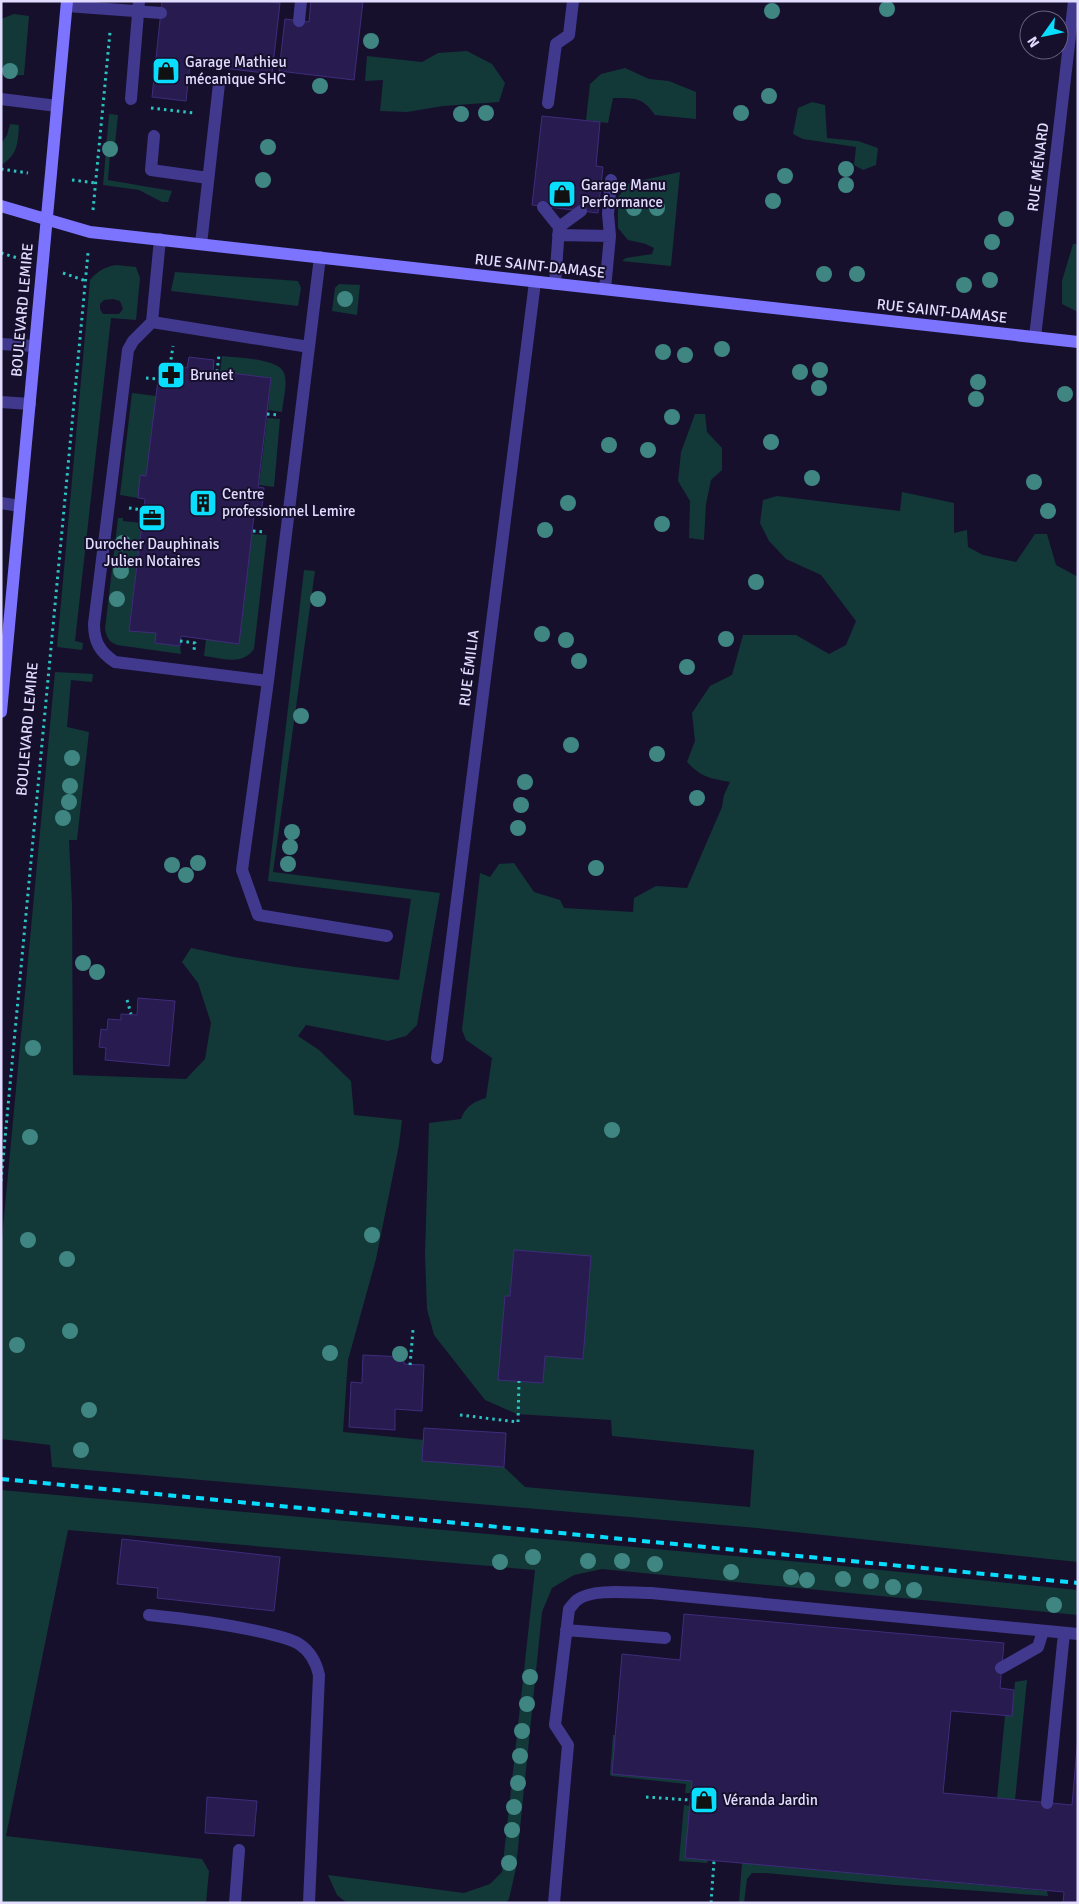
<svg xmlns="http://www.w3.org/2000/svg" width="1079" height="1904" font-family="Signika,sans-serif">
<rect width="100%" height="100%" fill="#16102d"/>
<!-- green -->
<path fill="#133838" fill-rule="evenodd" d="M14,14L29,16L24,75L9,76L1,71V19Z
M467,51L492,64L505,83L499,102L443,106L407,112L380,111L383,80L365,81L367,56L422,62L438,53Z
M625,68L649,79L669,81L696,92V119L655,115C643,97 634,98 613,98L608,123L586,120L590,84L601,74Z
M812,102L825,105L827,138L858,141L878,148L876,165L863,170L854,165L856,147L803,139L793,134L798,108Z
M109,114L118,115L114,154H110L108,180L172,191L168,202H162L139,190L103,185Z
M10,124L19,125C18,141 18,154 3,164L1,162V144L7,135Z
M680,172L671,266L622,261L626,258L652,254L654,248L646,244L628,240L618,228V197L629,183Z
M1073,244H1078V312L1062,304V281Z
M116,265L136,267L140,278L136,320L111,318L75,641L83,643L82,650L57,647L90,280C98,271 104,267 116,265ZM113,299L120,301L123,309L119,314H103L100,309V304L104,300Z
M175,272L298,281L301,288L298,306L171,291Z
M339,284L360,285L357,315L332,311L335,288Z
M222,356C236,358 279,358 284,373C288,383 283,400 282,412L268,410L271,378L220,372Z
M132,393L156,396L146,476H140L138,498L120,495Z
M695,414H705L707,432L722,448V470L711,480L706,504L704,540L689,538L690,501L678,481L681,452Z
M267,418L280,419L274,487L259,485Z
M902,492L954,503V533L967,530L968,547L983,555L1016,562L1035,534H1047L1056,565L1078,577V1562L757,1528L52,1467L50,1445L1,1439V1249L55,672L93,674L92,682L71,680L67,727L89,732L77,840H69L72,903L73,1075L186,1079L205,1059L211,1023L198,983L182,962L191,948L234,957L295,967L399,980L411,899L268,881L304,570L315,571L273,872L440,893L417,1025L406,1036L388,1041L306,1025L298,1036L319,1050L351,1081L354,1115L402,1120L399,1145L376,1259L348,1360L343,1432L424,1440L504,1467L525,1487L750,1507L754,1450L612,1436L611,1420L517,1414L485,1400L434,1335L427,1309L425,1255L429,1123L461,1119C466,1106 473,1102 486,1098L492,1058L466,1040L462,1030L480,873L490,877L499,864L514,863L534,892L560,900L564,908L633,912L634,898L656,886L687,888L722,807L724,795L730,782C710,778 702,778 687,762L695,741L692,713L710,686L732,675L743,635H796L829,654L846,645L856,621L821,575L786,559L769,541L760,523L763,500L777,496L900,511ZM514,1250L591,1256L583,1358L545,1356L543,1383L499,1380L505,1296H510Z
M118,518H123V521L142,523L129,630L156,633L155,643L180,646L181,654L117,645C109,642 107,638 105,629Z
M252,534L267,535L254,649C242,666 222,658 204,656L206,639L239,643Z
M1,1490L822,1564L1078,1590V1615L602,1569L574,1575L552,1588L542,1612L516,1868L509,1899L506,1903H347L337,1895L328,1875L464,1893L490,1884L502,1872L535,1570L68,1530L6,1836L202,1859L209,1871L206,1903H1Z
M1027,1680L1015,1800L997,1799L1005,1716H1012L1015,1682Z
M613,1735H615L612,1773L692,1781L691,1793H685L686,1784L612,1776L610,1775Z
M684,1805L690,1806L685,1858L707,1860L708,1863L679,1861Z
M742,1863L1047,1891L1048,1896L895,1885L766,1873H752L747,1879L744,1903H739Z"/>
<!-- building -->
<path fill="#281b4f" stroke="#3f2c7c" d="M162,1H262L280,3L272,74L190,64L186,101L152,97Z
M311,1H363L354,80L279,71L285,19L309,22Z
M542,116L600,122L596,166L603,167L598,213L532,205Z
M189,357L214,360L213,371L271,378L258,487L264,488L263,499L262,507H255L239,644L181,636L180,646L155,643L156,633L129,631L145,499L138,498L140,475L146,476L160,364L187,368Z
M138,998L175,1001L169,1066L105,1060L106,1048L99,1047L101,1029L107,1030L108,1019L121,1020V1014L137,1015Z
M514,1250L591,1256L583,1359L545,1356L543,1383L498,1380L505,1296H510Z
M363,1355L404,1357V1364L424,1365L422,1411L395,1409V1430L349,1427L351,1382L362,1383Z
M424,1428L506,1433L504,1467L422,1461Z
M122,1539L280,1557L274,1611L157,1598L158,1588L117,1584Z
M684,1614L1004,1643L1000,1688L1014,1690L1012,1716L951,1711L943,1793L1072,1805L1078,1736V1903H1063L1064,1892L685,1858L692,1781L612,1774L622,1654L680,1660Z
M207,1797L257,1801L254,1836L205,1833Z"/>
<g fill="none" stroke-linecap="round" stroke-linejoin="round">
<!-- path -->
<path stroke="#2bc5c1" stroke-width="3" stroke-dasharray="2.5 4" stroke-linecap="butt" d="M151,108L195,113
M1,169L28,173
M72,180L96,183
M93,210L110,32
M1,253L21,259
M63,273L86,281
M170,366L173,346
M217,372L219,355
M146,378L158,379
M267,414L279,415
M129,508L143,510
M253,531L265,532
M180,641L195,643L194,650
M127,1000L131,1014
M1,1181L88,253
M410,1365L413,1330
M460,1415L518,1422L519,1381
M646,1797L690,1800
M711,1903L714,1861"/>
<!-- lane -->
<path stroke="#40398e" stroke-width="12" d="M67,6L161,13
M299,21L301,1
M1,99L57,106
M131,99L139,1
M548,103L556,44L569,35L573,1
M154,136L151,170L208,178
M543,207L559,227L581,211
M558,235L610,236L605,289
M610,236L608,214L611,180
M160,239L152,322L133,341L128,350L94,624C94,642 100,652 115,662L268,681L320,257
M201,244L219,84
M555,284L559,227
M152,322L309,347
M1,344L35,346
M1,402L30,404
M1,503L20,506
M268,681L242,870L258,915L387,936
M149,1615C188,1619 227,1624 266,1633C276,1636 290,1638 299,1644C310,1651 316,1662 319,1675L309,1903
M566,1630L665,1638
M1001,1668L1038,1647L1043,1631
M1047,1803L1064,1633
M235,1903L239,1850
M554,1903L568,1745L555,1725L569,1609C572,1606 574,1602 577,1600C593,1588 631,1593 651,1593L1078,1634"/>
<!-- street -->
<path stroke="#40398e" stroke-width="12" d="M1035,337L1074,1
M437,1058L535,282"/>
<!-- secondary -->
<path stroke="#7c74ff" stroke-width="12" d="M1,206L90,232L1078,342
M1,712L67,1"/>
<!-- rail -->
<path stroke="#09deff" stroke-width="4" stroke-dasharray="8 6" stroke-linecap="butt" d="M1,1479L1078,1583"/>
</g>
<!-- trees -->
<g fill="#3f8683">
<circle cx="887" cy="9" r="8"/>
<circle cx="772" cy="11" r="8"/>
<circle cx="371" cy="41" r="8"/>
<circle cx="10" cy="71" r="8"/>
<circle cx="320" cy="86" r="8"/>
<circle cx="769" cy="96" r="8"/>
<circle cx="486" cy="113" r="8"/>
<circle cx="741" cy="113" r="8"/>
<circle cx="461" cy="114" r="8"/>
<circle cx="268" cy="147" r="8"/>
<circle cx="110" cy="149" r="8"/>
<circle cx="846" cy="169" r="8"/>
<circle cx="785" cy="176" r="8"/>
<circle cx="263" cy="180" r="8"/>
<circle cx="846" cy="185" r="8"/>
<circle cx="773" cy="201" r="8"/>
<circle cx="634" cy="208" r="8"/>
<circle cx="657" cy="208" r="8"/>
<circle cx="1006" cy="219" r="8"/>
<circle cx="992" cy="242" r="8"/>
<circle cx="824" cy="274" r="8"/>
<circle cx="857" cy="274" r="8"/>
<circle cx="990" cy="280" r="8"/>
<circle cx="964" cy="285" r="8"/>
<circle cx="345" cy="299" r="8"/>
<circle cx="722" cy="349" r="8"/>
<circle cx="663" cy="352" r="8"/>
<circle cx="685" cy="355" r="8"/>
<circle cx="820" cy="370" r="8"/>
<circle cx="800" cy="372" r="8"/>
<circle cx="978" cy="382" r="8"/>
<circle cx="819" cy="388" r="8"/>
<circle cx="1065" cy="394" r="8"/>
<circle cx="976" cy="399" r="8"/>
<circle cx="672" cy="417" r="8"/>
<circle cx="771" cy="442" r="8"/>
<circle cx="609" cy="445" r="8"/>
<circle cx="648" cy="450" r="8"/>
<circle cx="812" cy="478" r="8"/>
<circle cx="1034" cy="482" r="8"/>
<circle cx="568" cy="503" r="8"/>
<circle cx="1048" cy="511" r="8"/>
<circle cx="662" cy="524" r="8"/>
<circle cx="545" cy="530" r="8"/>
<circle cx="123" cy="543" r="8"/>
<circle cx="121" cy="571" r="8"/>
<circle cx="756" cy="582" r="8"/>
<circle cx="117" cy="599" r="8"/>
<circle cx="318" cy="599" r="8"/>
<circle cx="542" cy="634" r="8"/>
<circle cx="726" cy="639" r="8"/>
<circle cx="566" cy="640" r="8"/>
<circle cx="579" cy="661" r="8"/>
<circle cx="687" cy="667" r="8"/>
<circle cx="301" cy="716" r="8"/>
<circle cx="571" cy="745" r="8"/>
<circle cx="657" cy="754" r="8"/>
<circle cx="72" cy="758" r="8"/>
<circle cx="525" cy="782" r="8"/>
<circle cx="70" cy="786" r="8"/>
<circle cx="697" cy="798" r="8"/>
<circle cx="69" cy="802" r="8"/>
<circle cx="521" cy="805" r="8"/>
<circle cx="63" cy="818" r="8"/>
<circle cx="518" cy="828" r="8"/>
<circle cx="292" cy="832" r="8"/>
<circle cx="290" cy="847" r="8"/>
<circle cx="198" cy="863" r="8"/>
<circle cx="288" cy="864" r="8"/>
<circle cx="172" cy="865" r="8"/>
<circle cx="596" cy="868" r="8"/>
<circle cx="186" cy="875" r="8"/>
<circle cx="83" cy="963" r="8"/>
<circle cx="97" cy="972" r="8"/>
<circle cx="33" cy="1048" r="8"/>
<circle cx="612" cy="1130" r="8"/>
<circle cx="30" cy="1137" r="8"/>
<circle cx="372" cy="1235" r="8"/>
<circle cx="28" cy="1240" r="8"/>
<circle cx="67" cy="1259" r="8"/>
<circle cx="70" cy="1331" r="8"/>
<circle cx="17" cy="1345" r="8"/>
<circle cx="330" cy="1353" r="8"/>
<circle cx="400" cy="1354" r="8"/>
<circle cx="89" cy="1410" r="8"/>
<circle cx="81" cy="1450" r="8"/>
<circle cx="533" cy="1557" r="8"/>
<circle cx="588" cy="1561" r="8"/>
<circle cx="622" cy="1561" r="8"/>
<circle cx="500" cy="1562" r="8"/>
<circle cx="655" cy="1564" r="8"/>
<circle cx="731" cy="1572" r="8"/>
<circle cx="791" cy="1577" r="8"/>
<circle cx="843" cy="1579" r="8"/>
<circle cx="807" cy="1580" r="8"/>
<circle cx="871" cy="1581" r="8"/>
<circle cx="893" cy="1587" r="8"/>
<circle cx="914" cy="1590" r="8"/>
<circle cx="1054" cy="1605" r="8"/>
<circle cx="530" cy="1677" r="8"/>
<circle cx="527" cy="1704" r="8"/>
<circle cx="522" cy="1731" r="8"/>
<circle cx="520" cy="1756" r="8"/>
<circle cx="518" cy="1783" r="8"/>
<circle cx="514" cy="1807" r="8"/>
<circle cx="512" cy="1830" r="8"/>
<circle cx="509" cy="1863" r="8"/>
</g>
<!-- icons -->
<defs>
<symbol id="shop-square" viewBox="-11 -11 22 22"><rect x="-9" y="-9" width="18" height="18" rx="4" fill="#09deff" stroke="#16102d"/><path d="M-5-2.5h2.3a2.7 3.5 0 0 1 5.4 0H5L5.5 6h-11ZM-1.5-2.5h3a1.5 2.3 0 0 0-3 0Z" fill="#111"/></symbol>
<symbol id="pharmacy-square" viewBox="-11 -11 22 22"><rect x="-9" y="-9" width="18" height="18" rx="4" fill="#09deff" stroke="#16102d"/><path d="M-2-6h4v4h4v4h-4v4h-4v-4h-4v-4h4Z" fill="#111"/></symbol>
<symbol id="building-square" viewBox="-11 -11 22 22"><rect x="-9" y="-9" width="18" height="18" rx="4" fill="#09deff" stroke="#16102d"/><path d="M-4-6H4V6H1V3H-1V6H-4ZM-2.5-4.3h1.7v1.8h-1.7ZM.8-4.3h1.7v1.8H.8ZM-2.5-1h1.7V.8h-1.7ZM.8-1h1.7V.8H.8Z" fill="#111"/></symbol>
<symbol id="office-square" viewBox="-11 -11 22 22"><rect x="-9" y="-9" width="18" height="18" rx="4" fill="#09deff" stroke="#16102d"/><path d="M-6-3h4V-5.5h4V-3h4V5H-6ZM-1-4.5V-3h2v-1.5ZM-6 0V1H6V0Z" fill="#111"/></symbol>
</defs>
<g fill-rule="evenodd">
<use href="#shop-square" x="150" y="55" width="32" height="32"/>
<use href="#shop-square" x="546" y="178" width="32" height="32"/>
<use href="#pharmacy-square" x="155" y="359" width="32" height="32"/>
<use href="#building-square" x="187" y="487" width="32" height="32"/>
<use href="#office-square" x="136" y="502" width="32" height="32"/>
<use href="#shop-square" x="688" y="1784" width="32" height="32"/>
</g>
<g text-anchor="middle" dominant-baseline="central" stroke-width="4" stroke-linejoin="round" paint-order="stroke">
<!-- poi labels -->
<g font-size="15" fill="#e2ddff" stroke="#16102d" text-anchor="start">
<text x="185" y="62">Garage Mathieu<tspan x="185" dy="17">mécanique SHC</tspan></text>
<text x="581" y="185">Garage Manu<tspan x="581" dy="17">Performance</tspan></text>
<text x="190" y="375">Brunet</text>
<text x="222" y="494">Centre<tspan x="222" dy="17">professionnel Lemire</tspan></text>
<text x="152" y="544" text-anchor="middle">Durocher Dauphinais<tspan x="152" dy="17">Julien Notaires</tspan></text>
<text x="723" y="1800">Véranda Jardin</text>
</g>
<!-- street labels -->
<g font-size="15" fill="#e2ddff" stroke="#16102d">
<text transform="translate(1038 167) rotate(-83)">RUE MÉNARD</text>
<text transform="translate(540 266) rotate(6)">RUE SAINT-DAMASE</text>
<text transform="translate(22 310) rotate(-85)">BOULEVARD LEMIRE</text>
<text transform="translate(942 311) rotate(6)">RUE SAINT-DAMASE</text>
<text transform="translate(469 668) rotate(-83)">RUE ÉMILIA</text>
<text transform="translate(27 729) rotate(-85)">BOULEVARD LEMIRE</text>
</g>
</g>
<!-- border -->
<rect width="1079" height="1904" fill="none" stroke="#e2ddff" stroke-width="5"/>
<!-- north arrow -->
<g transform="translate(1044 35) rotate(237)"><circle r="24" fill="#16102d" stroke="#686281"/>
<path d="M0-4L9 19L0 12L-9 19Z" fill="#09deff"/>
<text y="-8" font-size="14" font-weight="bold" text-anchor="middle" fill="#e2ddff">N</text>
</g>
</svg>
